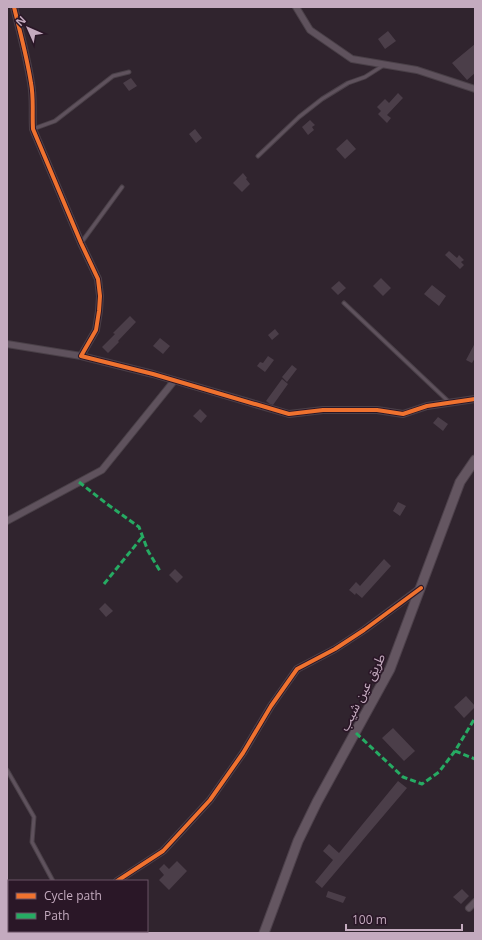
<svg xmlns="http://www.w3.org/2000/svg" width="482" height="940" font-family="'Open Sans','Noto Sans Arabic',sans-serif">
<rect width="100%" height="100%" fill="#30242e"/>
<!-- building -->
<path fill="#4b3e49" d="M388,31L396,41L385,49L378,39Z
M475,44V73L467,80L452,63Z
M131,78L137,86L129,91L123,83Z
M398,93L403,98L387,115L391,118L387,123L378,114L381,111L377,107L385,99L389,103Z
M310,120L315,125L312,127L314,130L308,135L302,127Z
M195,129L202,138L196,143L189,134Z
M347,139L356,149L345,159L336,149Z
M243,173L247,178L246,179L250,184L242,192L233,183Z
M449,251L457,258L459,255L464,260L461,262L464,265L460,269L445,255Z
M381,278L391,288L383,296L373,286Z
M339,281L346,288L338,295L331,288Z
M432,285L446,296L439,306L424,294Z
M130,316L136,322L118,341L119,342L108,353L102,347L115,334L113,333Z
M275,329L279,334L272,340L268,335Z
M160,338L170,346L163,354L153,346Z
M475,343V358L472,363L466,360Z
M268,356L274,360L265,372L257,366L260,362L263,363Z
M292,365L297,369L287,382L282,377Z
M282,379L288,384L273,405L270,404L266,401Z
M200,409L207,416L201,423L193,416Z
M438,417L448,424L443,431L433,423Z
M398,502L406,506L400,516L393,511Z
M384,559L391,566L362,598L356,593L355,595L349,590L356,582L360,586Z
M175,569L183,577L177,583L169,575Z
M105,603L113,611L106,617L99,609Z
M466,696L475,706V707L464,718L454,707Z
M393,728L415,751L404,761L382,738Z
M398,781L407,788L322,888L315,882L333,860L323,851L329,844L339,853Z
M177,861L187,871L169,890L159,880L164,875L159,869L164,864L169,869Z
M462,889L469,896L461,904L453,897Z
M328,891L346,897L343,903L326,897Z"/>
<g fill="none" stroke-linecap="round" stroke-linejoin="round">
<defs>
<path id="lane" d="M33,129L55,121L113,76L129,72
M258,156L299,117L322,99L348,83L365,77L384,65
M81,243L122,187
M344,303L449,402
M7,770L34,817L32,842L53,881"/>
<path id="street" d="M14,7C20,32 27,57 31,83C34,98 32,113 33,129L81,243L98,279L100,296L99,311L96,330L81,356L153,374L289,414L323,410H377L403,414L427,406L475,399
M296,7L310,30L352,59L417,70L475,89
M7,344L81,356
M7,521L102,470L174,381
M117,881L163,851L210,800L243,753L271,706L297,669L335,649L364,630L419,589
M469,908L475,902
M32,933L36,931"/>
<path id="secondary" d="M264,933L298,841L317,802L390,669L460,482L475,460"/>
</defs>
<!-- lane casing -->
<use href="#lane" stroke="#4a4048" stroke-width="5"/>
<!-- street casing -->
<use href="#street" stroke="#4a4048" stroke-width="8"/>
<!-- secondary casing -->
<use href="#secondary" stroke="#4d414b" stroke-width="11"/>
<!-- lane -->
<use href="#lane" stroke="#5f525d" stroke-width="3"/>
<!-- street -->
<use href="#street" stroke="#5f525d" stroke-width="6"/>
<!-- secondary -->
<use href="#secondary" stroke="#645661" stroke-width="9"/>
<!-- quiet -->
<path stroke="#26ab63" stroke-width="3" stroke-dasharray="6 3" stroke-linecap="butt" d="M79,482L107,504L139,527L148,551L160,571
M104,584L143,536
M356,733L403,777L422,784L439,772L455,751L475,718
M455,751L475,759"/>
<defs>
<path id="cycleway" d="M14,7C20,32 27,57 31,83C34,98 32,113 33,129L81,243L98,279L100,296L99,311L96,330L81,356L153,374L289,414L323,410H377L403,414L427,406L475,399
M117,881L163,851L210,800L243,753L271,706L297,669L335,649L364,630L421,588"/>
</defs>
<!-- cycleway casing -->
<use href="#cycleway" stroke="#2a1727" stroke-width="6"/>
<!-- cycleway -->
<use href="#cycleway" stroke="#ef722f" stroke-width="4"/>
</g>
<g text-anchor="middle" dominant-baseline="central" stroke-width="3.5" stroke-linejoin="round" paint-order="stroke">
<!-- street labels -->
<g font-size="13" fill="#c4abbf" stroke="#2a1727">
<text transform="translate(362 692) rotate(-63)">طريق عين شيب</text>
</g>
</g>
<!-- border -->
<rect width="482" height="940" fill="none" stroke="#c4abbf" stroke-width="16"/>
<!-- legend -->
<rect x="8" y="880" width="140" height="52" fill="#2a1727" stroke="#685264"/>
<rect x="16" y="893" width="20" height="6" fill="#ef722f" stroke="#685264"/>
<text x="44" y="900" font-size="12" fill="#c4abbf">Cycle path</text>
<rect x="16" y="913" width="20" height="6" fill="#26ab63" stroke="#685264"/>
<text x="44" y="920" font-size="12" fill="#c4abbf">Path</text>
<!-- north arrow -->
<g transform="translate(28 28) rotate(315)" stroke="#2a1727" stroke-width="3" paint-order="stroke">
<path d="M0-3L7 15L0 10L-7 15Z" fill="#c4abbf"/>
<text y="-6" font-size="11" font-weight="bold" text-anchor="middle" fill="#c4abbf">N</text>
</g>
<!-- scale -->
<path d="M346 924v6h116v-6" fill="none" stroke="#c4abbf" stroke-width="2"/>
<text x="352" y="924" font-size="12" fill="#c4abbf" stroke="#2a1727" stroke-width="3" paint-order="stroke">100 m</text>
</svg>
